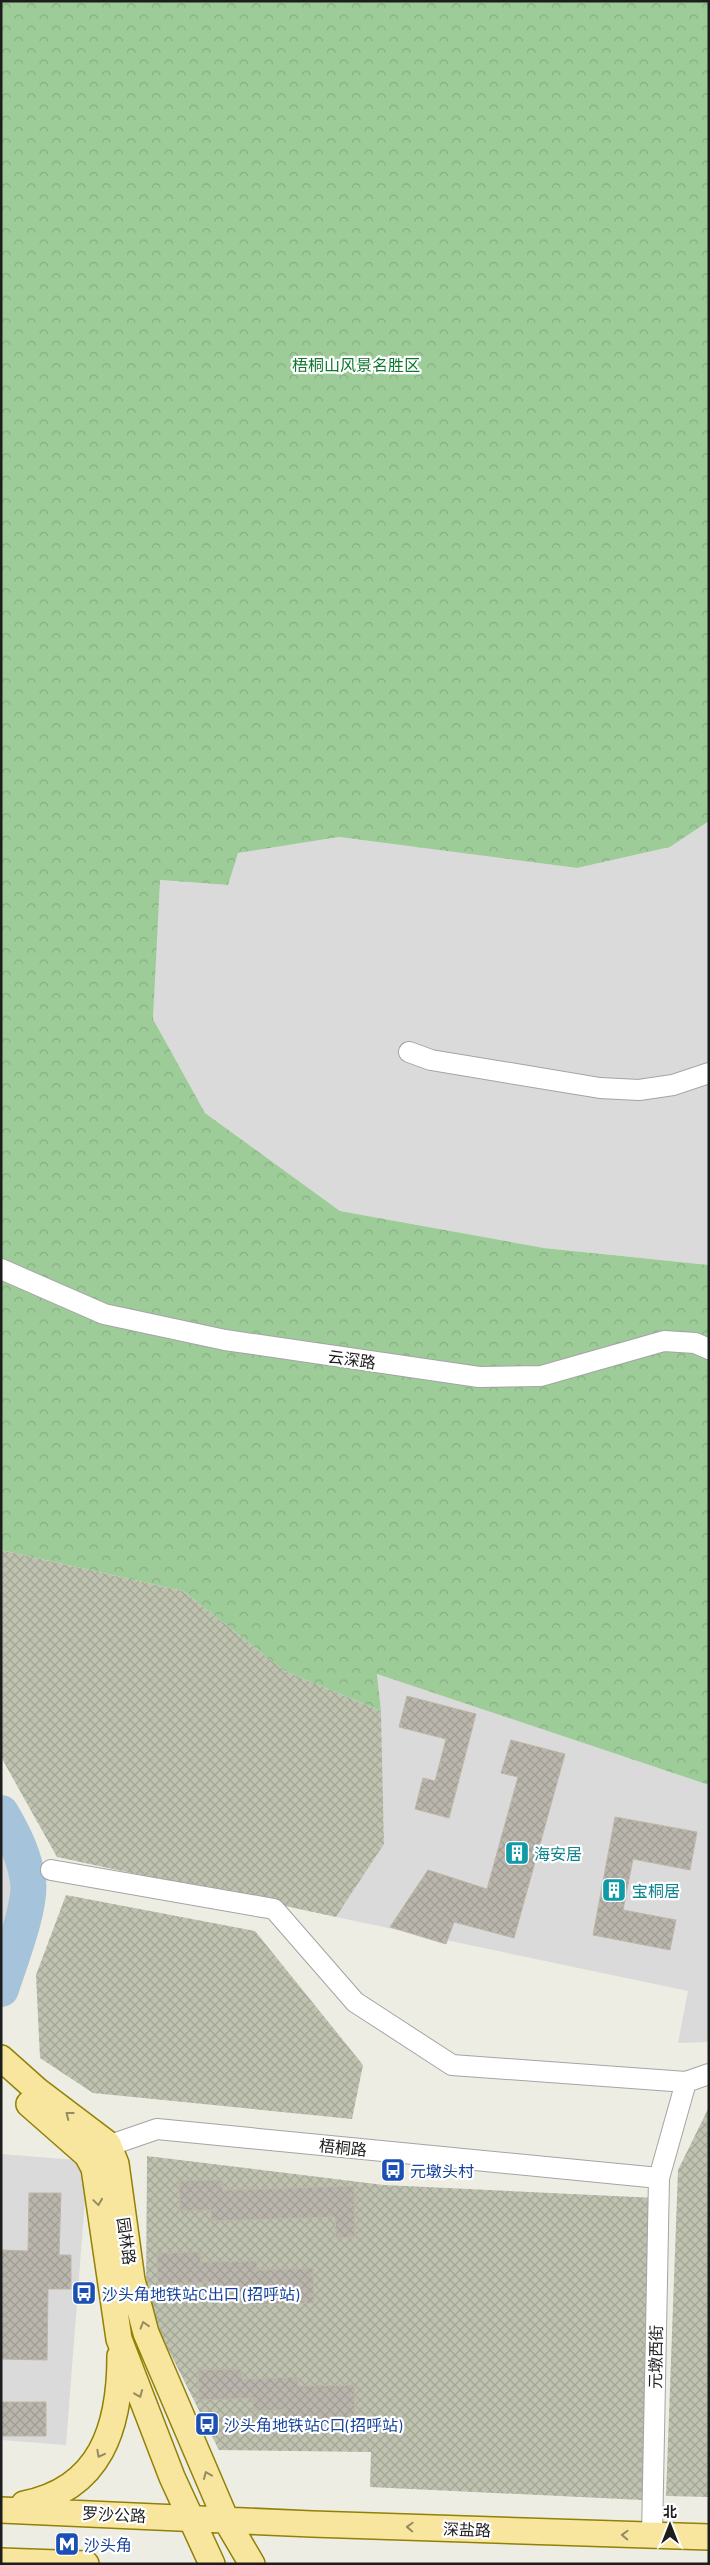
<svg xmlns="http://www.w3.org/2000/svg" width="710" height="2565" font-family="Barlow,'Noto Sans SC',sans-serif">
<defs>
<pattern id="construction-cross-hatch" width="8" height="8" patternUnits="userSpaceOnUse" patternTransform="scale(1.25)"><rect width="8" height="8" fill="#bec2af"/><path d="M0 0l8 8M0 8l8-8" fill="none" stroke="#a3a696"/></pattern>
<pattern id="forest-crowns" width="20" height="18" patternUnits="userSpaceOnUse" patternTransform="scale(1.25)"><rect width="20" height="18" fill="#9dcc99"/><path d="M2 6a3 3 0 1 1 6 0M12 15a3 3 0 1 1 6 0" fill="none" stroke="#87af83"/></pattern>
<pattern id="building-cross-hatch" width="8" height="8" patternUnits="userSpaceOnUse" patternTransform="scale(1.25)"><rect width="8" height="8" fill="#bab6ad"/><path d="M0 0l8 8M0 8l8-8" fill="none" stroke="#9f9c94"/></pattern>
</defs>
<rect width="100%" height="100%" fill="#eeede3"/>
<!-- residential -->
<path fill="#dbdada" d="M709,821V1265L544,1248L340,1211L205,1113L153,1019L159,880L227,885L238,853L339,837L577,868L670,847Z
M377,1674L709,1785V2042L678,2043L688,1991L336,1917L384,1844L381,1711Z
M1,1850L17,1889L1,1934Z
M1,2154L88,2161L66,2445L1,2440Z"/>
<!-- construction -->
<path fill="url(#construction-cross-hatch)" d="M1,1550L183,1591L285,1671L381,1711L384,1844L336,1917L57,1857L1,1757Z
M66,1895L255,1931L363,2065L352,2119L93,2093L40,2058L36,1975Z
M709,2107V2497L666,2496L678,2170Z
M147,2156L384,2185L657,2198L642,2500L370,2487L371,2452L219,2450L146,2305Z"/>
<!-- forest -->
<path fill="url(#forest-crowns)" d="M1,1H709V821L670,847L577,868L339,837L238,853L228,885L160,880L153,1019L205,1113L340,1211L544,1248L709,1265V1785L377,1674L381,1711L285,1671L183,1591L1,1550Z"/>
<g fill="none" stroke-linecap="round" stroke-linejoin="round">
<!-- river -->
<path stroke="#a5c3da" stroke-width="36" d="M1,1813C14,1835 24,1855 28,1881C32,1905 9,1964 1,1989"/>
</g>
<!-- building -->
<path fill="url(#building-cross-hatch)" stroke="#bfb6a6" d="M407,1696L476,1714L449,1818L415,1809L423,1778L435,1781L446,1739L399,1727Z
M511,1740L565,1754L514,1938L454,1922L446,1944L390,1927L428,1870L487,1889L518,1777L501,1773Z
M615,1817L697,1832L690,1870L633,1859L623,1910L676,1920L670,1950L593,1935Z
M222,2180L223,2190L354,2186L355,2237L336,2238L335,2217L211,2221V2210L180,2211L179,2181Z
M29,2193H61L59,2255H71V2289H48L47,2360L1,2359V2250L28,2251Z
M200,2252L201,2262L257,2261V2270L313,2268L314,2303L241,2305L240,2294L212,2295V2282L158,2284L157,2253Z
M241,2369L242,2379L298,2377V2386L354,2385L355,2419L282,2421V2410L253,2411V2398L199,2400L198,2370Z
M1,2402H46V2436H1Z"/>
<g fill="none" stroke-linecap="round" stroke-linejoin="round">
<defs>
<path id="minor" d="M409,1052L431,1060L600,1088L639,1090L673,1085L709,1073
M1,1269L104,1314L225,1340L479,1377L541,1376L664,1341L695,1343L709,1349
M51,1870L274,1909L355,2002L452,2065L686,2082
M96,2150L157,2129L659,2178L686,2082L709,2074
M652,2536L659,2178"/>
<path id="major" d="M1,2058L38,2091L108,2144L116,2164L132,2280L146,2333L226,2520L252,2564
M29,2104L87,2155L94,2168L119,2339L172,2477L212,2564
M24,2504C101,2489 120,2427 120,2356
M1,2510L312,2524L709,2537
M1,2561L86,2564"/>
</defs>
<!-- minor casing -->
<use href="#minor" stroke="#a4a4a4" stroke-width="22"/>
<!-- major casing -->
<use href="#major" stroke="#918105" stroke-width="28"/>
<!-- minor -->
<use href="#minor" stroke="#fff" stroke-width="20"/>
<!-- major -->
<use href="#major" stroke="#f8e59e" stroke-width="25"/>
</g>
<!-- one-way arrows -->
<defs><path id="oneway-chevron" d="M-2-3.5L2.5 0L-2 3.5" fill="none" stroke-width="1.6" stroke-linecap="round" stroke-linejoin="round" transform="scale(1.25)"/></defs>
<g stroke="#958b64">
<use href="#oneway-chevron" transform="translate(69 2115) rotate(-142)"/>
<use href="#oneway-chevron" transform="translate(98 2202) rotate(82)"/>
<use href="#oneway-chevron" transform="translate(144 2325) rotate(-107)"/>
<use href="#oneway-chevron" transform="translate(139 2394) rotate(68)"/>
<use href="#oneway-chevron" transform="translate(100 2454) rotate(118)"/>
<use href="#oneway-chevron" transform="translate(207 2475) rotate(-113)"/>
<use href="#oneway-chevron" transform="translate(410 2527) rotate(-178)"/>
<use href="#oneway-chevron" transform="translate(625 2535) rotate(-178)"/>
</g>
<!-- icons -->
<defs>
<symbol id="building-square" viewBox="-11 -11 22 22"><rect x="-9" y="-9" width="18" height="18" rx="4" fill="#0f9aa8" stroke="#fff"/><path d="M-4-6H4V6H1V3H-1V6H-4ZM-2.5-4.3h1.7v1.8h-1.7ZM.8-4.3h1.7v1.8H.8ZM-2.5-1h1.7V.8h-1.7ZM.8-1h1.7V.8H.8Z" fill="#fff"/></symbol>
<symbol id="bus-square" viewBox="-11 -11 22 22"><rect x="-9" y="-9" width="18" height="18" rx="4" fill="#1a4fb4" stroke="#fff"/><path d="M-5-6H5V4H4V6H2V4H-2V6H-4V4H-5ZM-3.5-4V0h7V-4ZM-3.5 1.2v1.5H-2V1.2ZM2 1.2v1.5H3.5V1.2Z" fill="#fff"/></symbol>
<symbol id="metro-square" viewBox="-11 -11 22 22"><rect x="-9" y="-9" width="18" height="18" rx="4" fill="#1a4fb4" stroke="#fff"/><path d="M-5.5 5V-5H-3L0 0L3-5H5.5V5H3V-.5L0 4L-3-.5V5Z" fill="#fff"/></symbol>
</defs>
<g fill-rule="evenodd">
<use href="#building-square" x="503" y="1839" width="28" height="28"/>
<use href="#building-square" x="600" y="1876" width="28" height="28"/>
<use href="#bus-square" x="379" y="2156" width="28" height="28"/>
<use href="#bus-square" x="70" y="2279" width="28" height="28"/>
<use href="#bus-square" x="193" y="2410" width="28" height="28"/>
<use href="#metro-square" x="53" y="2530" width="28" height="28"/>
</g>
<g text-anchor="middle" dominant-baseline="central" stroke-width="4.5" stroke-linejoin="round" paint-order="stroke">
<!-- park labels -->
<g font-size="16" fill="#0f772e" stroke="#fff">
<text x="356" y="364">梧桐山风景名胜区</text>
</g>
<!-- street labels -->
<g font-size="16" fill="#1d1d1d" stroke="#fff">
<text transform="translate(352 1359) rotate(8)">云深路</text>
<text transform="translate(343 2147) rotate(6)">梧桐路</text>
<text transform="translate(127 2241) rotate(82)">园林路</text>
<text transform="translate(655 2357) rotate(-89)">元墩西街</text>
<text transform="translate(114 2514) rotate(3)">罗沙公路</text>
<text transform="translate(467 2529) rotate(2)">深盐路</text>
</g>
<!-- culture labels -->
<g font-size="16" fill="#0d838f" stroke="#fff" text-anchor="start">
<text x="534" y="1853">海安居</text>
<text x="632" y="1890">宝桐居</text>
</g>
<!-- transit labels -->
<g font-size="16" fill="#164399" stroke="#fff" text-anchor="start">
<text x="410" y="2170">元墩头村</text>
<text x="102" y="2293">沙头角地铁站C出口 (招呼站)</text>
<text x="224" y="2424">沙头角地铁站C口(招呼站)</text>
<text x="84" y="2544">沙头角</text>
</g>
</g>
<!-- border -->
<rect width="710" height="2565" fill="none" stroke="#1d1d1d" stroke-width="5"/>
<!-- north arrow -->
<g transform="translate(670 2525)" stroke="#ffffff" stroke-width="4" paint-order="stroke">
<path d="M0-4L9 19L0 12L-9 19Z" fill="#1d1d1d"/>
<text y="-8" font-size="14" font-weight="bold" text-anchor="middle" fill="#1d1d1d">北</text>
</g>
</svg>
